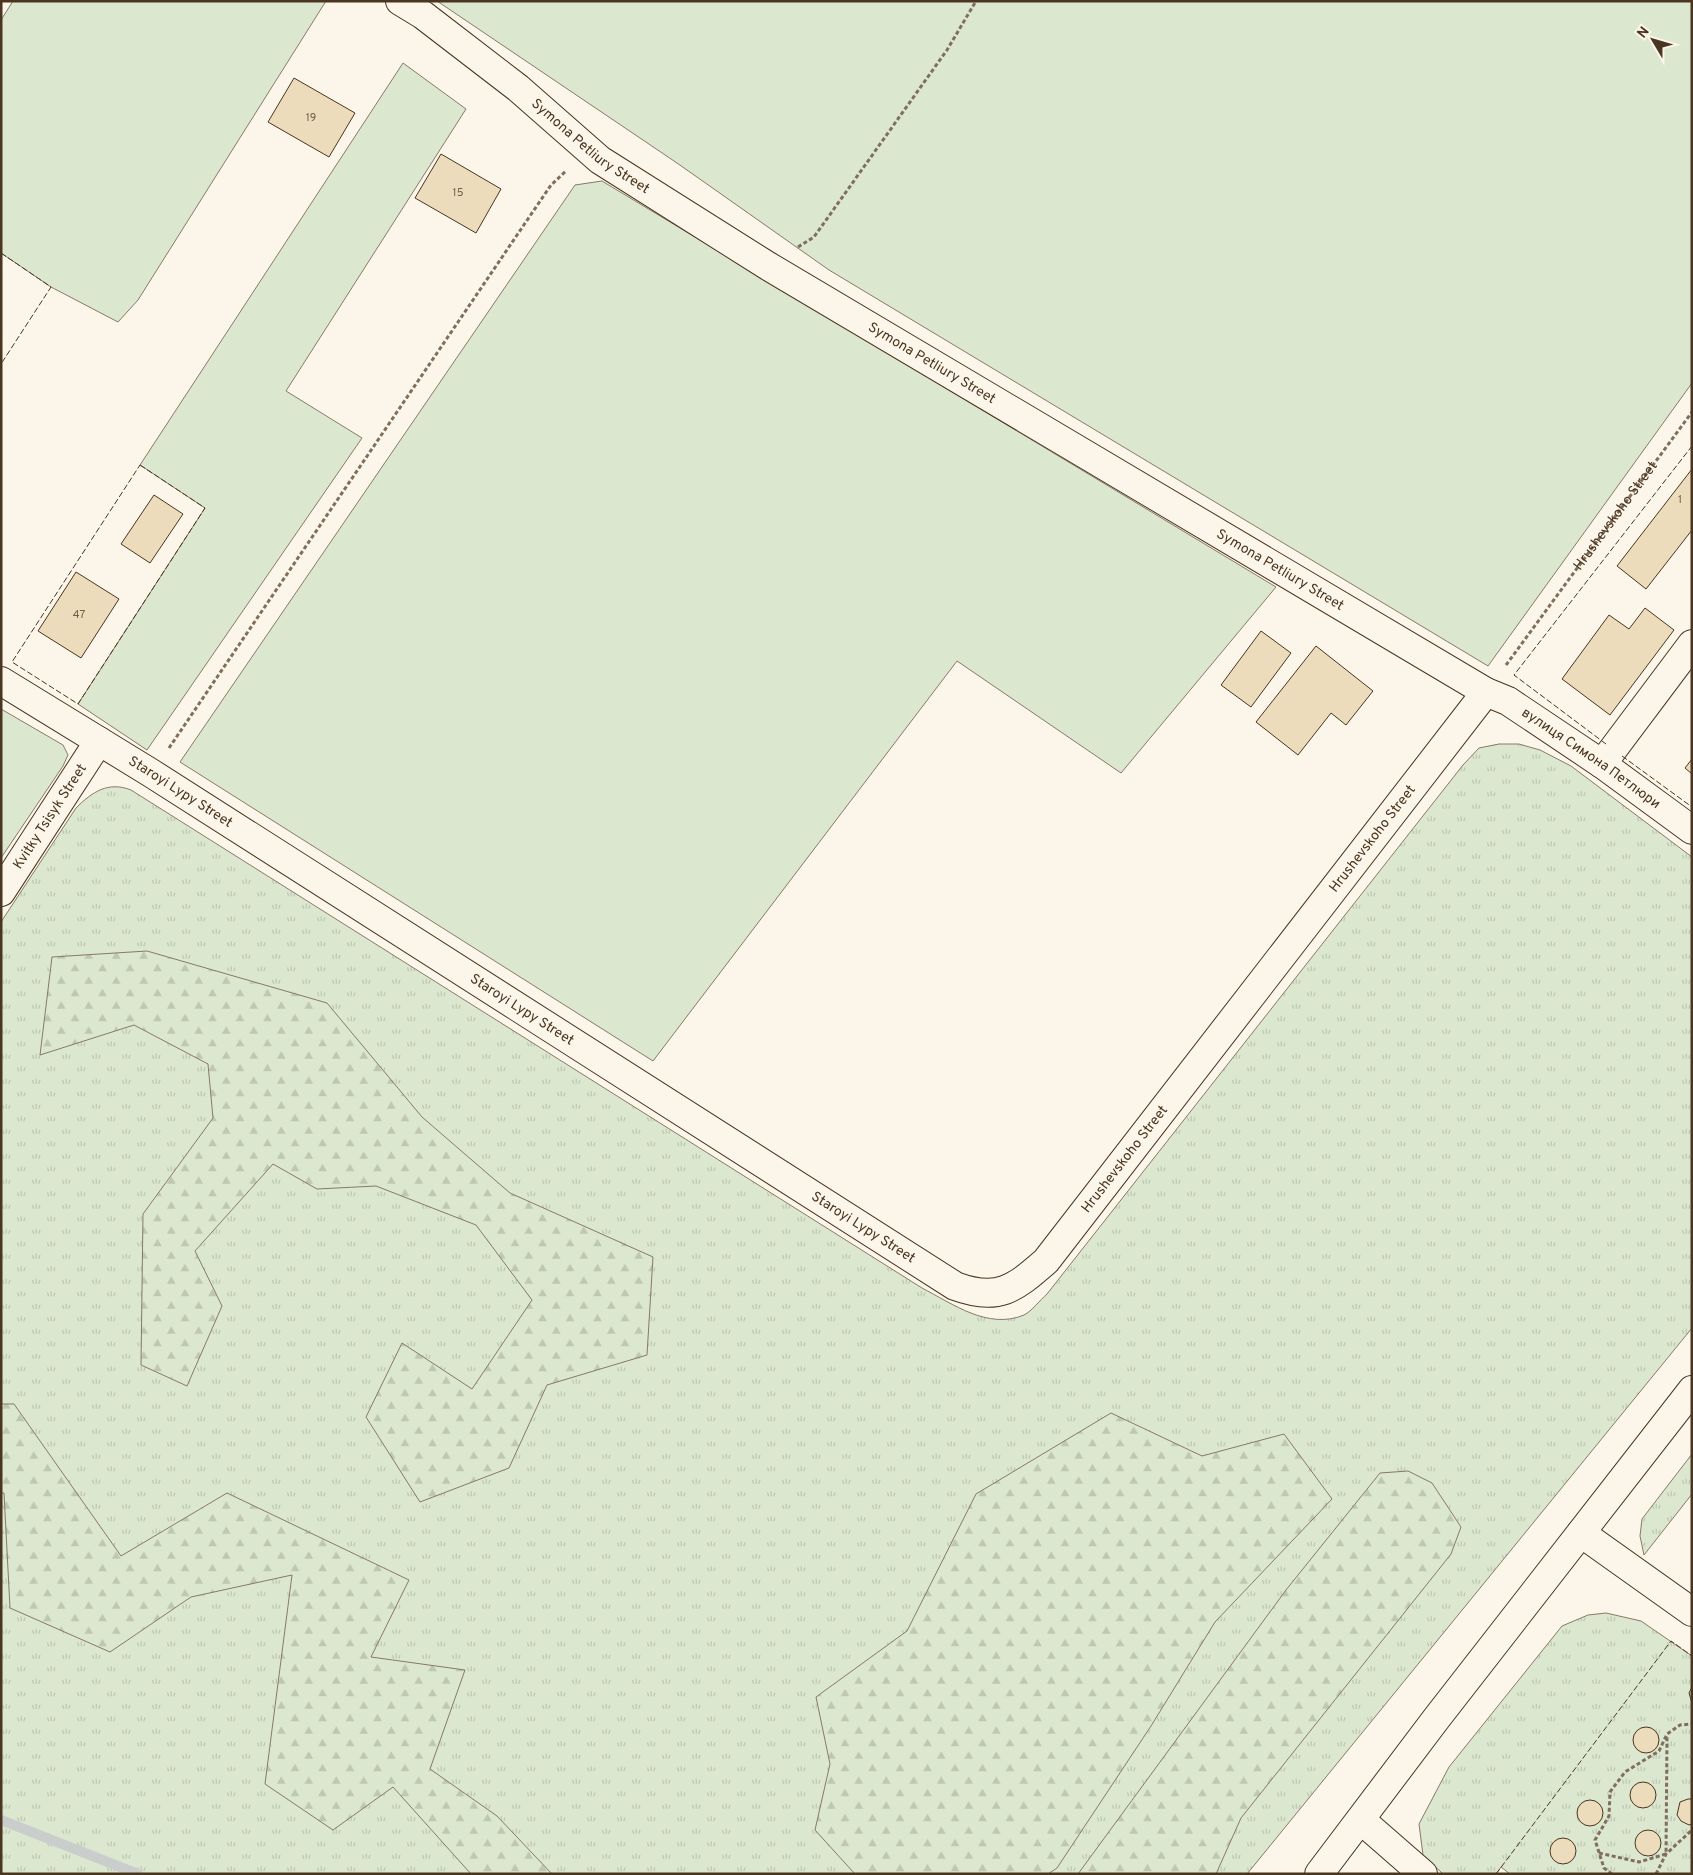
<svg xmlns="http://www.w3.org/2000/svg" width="1693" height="1875" font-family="Overpass,sans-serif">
<defs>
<pattern id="grass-tufts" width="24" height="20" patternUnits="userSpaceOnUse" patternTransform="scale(1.25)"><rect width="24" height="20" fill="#dce7d0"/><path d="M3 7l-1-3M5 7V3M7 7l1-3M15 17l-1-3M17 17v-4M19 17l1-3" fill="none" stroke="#bec7b2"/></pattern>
<pattern id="forest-firs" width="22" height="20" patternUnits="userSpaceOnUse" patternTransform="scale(1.25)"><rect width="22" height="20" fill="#dce7d0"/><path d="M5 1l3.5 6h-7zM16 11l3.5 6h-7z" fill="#bec7b2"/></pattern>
</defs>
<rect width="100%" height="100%" fill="#fbf6e9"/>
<!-- grass -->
<path fill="url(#grass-tufts)" stroke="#887966" d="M1499,744H1519L1540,750L1571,766L1692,857V1328L1247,1874H1V922L76,808C92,792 108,781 131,790L922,1288C953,1304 988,1330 1024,1315C1032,1311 1040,1300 1047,1294L1463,765L1479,748Z
M1692,1454V1494L1644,1555L1640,1536L1642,1519Z
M1606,1613L1641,1621L1692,1656V1874H1510L1501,1867L1496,1874H1443L1423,1855L1419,1824L1449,1767L1562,1626L1588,1615Z"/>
<!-- forest -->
<path fill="url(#forest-firs)" stroke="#887966" d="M147,951L327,1003L422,1117L510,1193L653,1257L647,1355L547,1385L509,1468L420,1502L366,1417L402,1343L472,1389L532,1300L476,1225L376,1186L317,1189L273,1164L195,1251L222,1306L187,1386L141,1365L143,1214L213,1118L208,1064L134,1025L40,1055L52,957Z
M1,1404H14L121,1556L227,1493L409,1580L371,1657L465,1670L430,1769L497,1816L552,1874H471L393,1787L333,1830L265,1784L292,1575L191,1597L110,1652L10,1608L4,1493H1Z
M1111,1413L1202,1456L1284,1434L1332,1499L1215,1622L1151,1726L1057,1868L1048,1874H855L815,1830L830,1764L816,1697L907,1631L976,1494Z
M1408,1471L1432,1483L1461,1527L1451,1554L1241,1818L1216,1874H1078L1286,1590L1380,1473Z"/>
<!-- garden -->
<path fill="#dce7d0" stroke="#887966" d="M13,1H326L138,300L118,322L51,287L1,253V20Z
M437,1H1692V383L1488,666L829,270L677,163Z
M403,63L466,109L286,391L362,438L147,750L78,704L205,508L140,465Z
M602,181L1276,587L1121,773L957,661L653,1061L180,762L575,185Z
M1,709L63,745L68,755L63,766L1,858Z"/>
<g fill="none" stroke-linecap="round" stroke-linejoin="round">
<!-- stream -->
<path stroke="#c9cecd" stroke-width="10" d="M1,1820L138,1874"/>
</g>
<!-- building -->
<path fill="#ecdcbc" stroke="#4a3520" d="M294,78L355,113L329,157L268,122Z
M441,154L501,189L476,233L415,198Z
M1692,469V530L1646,589L1617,566Z
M154,495L183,514L150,563L121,544Z
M76,572L119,599L81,658L38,631Z
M1645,608L1674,630L1610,715L1562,679L1609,615L1629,629Z
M1261,631L1291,653L1251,707L1221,685Z
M1316,646L1373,691L1346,725L1331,713L1298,755L1256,722Z
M1692,759V774L1685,768Z
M1692,1687V1703L1689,1693Z
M1633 1740a13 13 0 1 1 26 0a13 13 0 1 1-26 0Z
M1630 1795a13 13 0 1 1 26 0a13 13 0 1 1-26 0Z
M1688,1799H1692V1824L1689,1825L1681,1821L1677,1815L1680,1802Z
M1577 1813a13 13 0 1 1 26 0a13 13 0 1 1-26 0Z
M1635 1843a13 13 0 1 1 26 0a13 13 0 1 1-26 0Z
M1550 1851a13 13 0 1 1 26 0a13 13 0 1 1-26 0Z"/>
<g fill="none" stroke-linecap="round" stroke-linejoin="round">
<defs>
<g id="minor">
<path id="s2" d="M400,1L423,15L518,88L600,160L768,266L1486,692L1508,701L1602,764L1692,830"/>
<path id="s3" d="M1,681L151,773L955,1286C998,1302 1014,1289 1046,1261L1486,692"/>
<path d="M1602,764L1692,644"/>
<path id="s4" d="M1,892L99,741"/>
<path d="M1581,1533L1692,1612"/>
<path d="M1361,1820L1423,1874"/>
</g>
<path id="highway" d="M1319,1874L1436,1719L1692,1390"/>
</defs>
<!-- minor casing -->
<use href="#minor" stroke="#4a3520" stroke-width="30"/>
<!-- highway casing -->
<use href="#highway" stroke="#4a3520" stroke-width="30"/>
<!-- path -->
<g stroke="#7f6f5c" stroke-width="3" stroke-dasharray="4 2.5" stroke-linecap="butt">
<path d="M798,247L814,237L947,50L976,1"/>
<path id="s1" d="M1506,665L1692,412"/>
<path d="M169,748L551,185L566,171"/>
<path d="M1599,1853L1639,1862L1666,1854L1667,1737"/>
<path d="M1612,1874L1604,1868L1595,1840L1609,1816L1610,1792L1625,1772L1659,1751L1667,1734L1680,1725L1692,1724"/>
<path d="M1656,1874L1666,1854L1692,1830"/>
</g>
<!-- minor -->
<use href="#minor" stroke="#fbf6e9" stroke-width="28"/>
<!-- highway -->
<use href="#highway" stroke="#fbf6e9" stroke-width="28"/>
<!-- fence -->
<path stroke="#4a3520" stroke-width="1" stroke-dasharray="6 2.5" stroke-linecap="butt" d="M1,253L51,287L1,364
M140,465L205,508L78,704L12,662Z
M1606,744L1514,675L1692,446
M1622,756L1692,807
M1496,1874L1671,1641L1692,1656"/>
</g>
<g text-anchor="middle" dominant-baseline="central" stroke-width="4" stroke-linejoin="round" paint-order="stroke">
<!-- number labels -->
<g font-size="11" fill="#725f47">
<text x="311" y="118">19</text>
<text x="458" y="193">15</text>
<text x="1680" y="500">1</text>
<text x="79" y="615">47</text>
</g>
<!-- street labels -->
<g font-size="14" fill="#4a3520" stroke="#fbf6e9">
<text stroke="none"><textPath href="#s2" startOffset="240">Symona Petliury Street</textPath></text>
<text stroke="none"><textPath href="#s2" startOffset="645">Symona Petliury Street</textPath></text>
<text stroke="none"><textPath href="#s1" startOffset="185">Hrushevskoho Street</textPath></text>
<text stroke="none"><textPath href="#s2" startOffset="1050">Symona Petliury Street</textPath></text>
<text stroke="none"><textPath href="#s2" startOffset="1414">вулиця Симона Петлюри</textPath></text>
<text stroke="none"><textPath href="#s3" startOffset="211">Staroyi Lypy Street</textPath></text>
<text stroke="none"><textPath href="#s4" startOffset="90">Kvitky Tsisyk Street</textPath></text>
<text stroke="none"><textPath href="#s3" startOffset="1765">Hrushevskoho Street</textPath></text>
<text stroke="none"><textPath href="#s3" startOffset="616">Staroyi Lypy Street</textPath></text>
<text stroke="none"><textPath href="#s3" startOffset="1360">Hrushevskoho Street</textPath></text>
<text stroke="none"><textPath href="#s3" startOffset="1021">Staroyi Lypy Street</textPath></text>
</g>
</g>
<!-- border -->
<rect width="1693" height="1875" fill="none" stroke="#4a3520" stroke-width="5"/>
<!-- north arrow -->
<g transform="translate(1653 40) rotate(308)" stroke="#fbf6e9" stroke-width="4" paint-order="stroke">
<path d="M0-4L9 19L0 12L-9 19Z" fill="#4a3520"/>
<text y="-8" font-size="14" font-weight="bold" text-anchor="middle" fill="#4a3520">N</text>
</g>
</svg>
